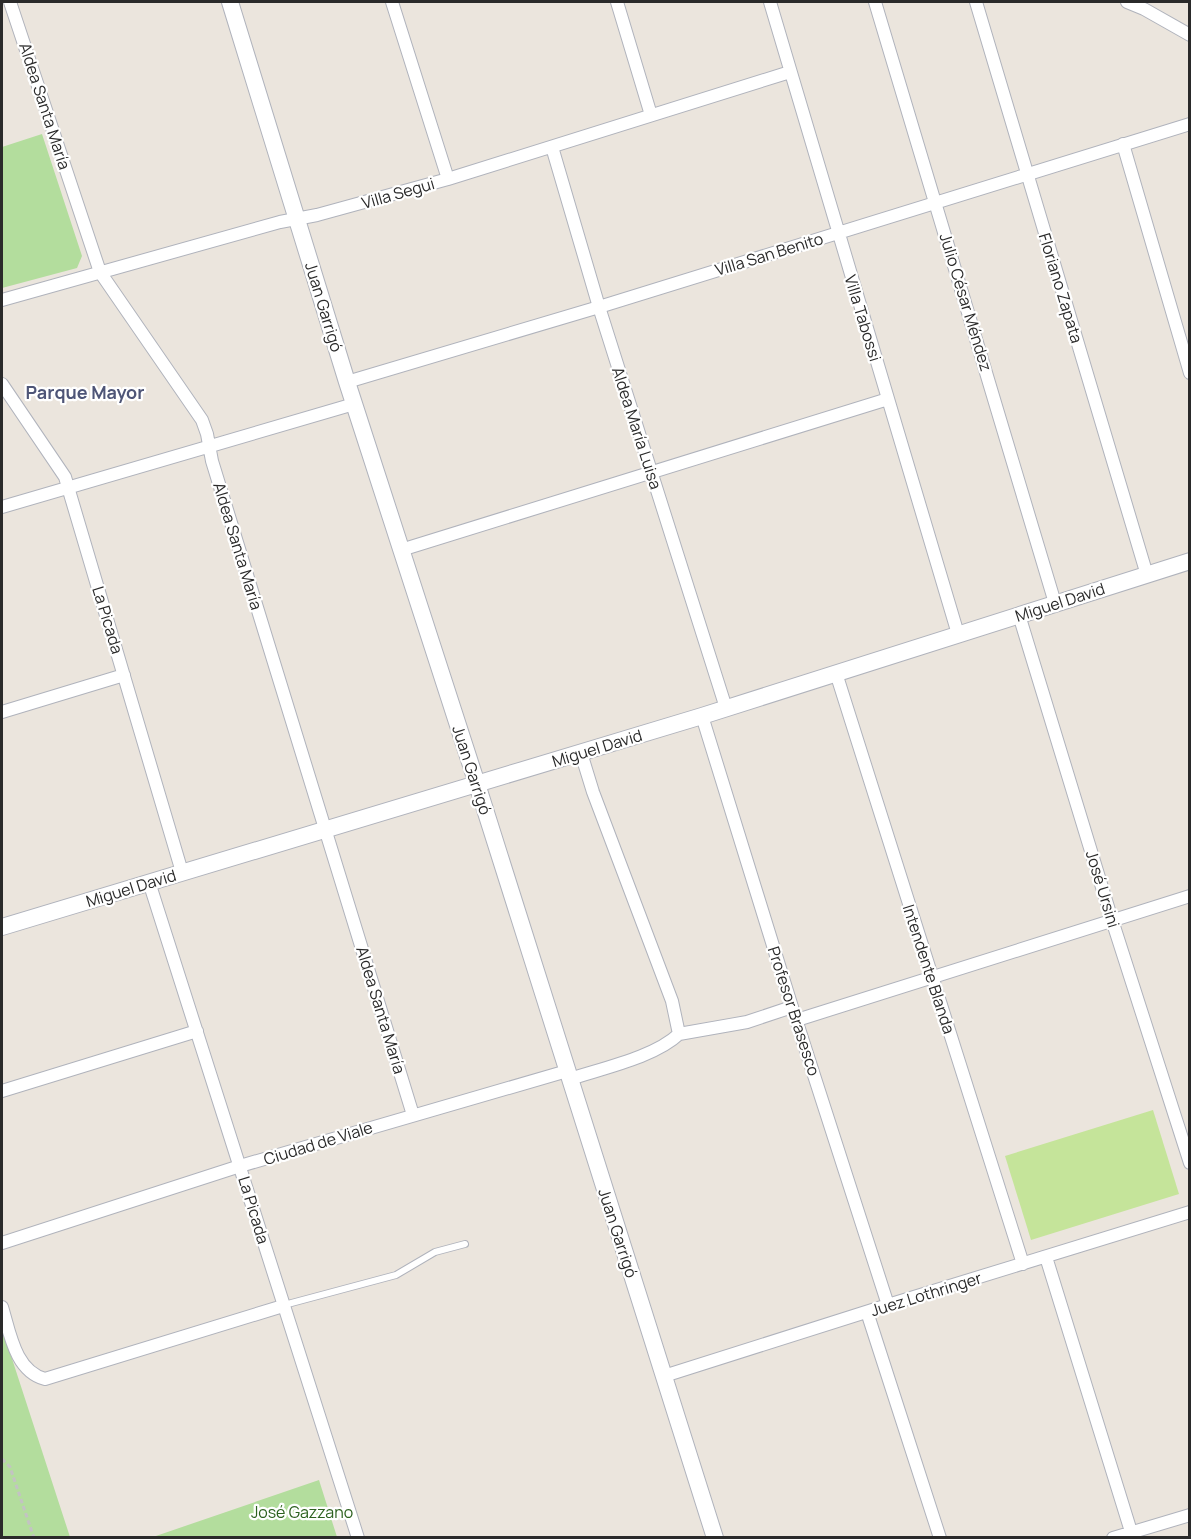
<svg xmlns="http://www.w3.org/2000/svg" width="1191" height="1539" font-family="Manrope,sans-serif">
<rect width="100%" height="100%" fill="#ebe5dd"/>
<!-- green -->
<path fill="#b3dd9d" d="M42,134L82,256L77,268L2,288V147Z
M2,1328L70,1537H2Z
M319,1480L337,1537H153Z"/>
<!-- pitch -->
<path fill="#c5e49a" d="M1153,1110L1179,1194L1031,1240L1005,1156Z"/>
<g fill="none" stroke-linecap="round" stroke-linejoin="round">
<defs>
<path id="lane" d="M284,1305L396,1275L435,1252L465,1244"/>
<path id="street" d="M10,2L100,272L202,420L207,434L212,461L413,1115
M392,2L448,179
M617,2L651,115
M770,2L958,634
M875,2L1055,603
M976,2L1147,575
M1127,2L1144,9L1190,35
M1123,144L1190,373
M552,147L599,307L726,708
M2,300L280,222L317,215L448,179L790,72
M347,382L599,307L1190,124
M2,384L65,477L182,872
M2,507L354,404
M401,550L888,399
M1019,615L1112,920L1190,1163
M836,673L1023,1264
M2,712L124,675
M702,716L792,1007L888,1305
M149,882L358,1538
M797,1020L1190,896
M679,1034L747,1022L792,1007
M570,1079C603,1068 655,1057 679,1034L672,1001L593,792L581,753
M2,1091L197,1031
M2,1243L240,1166L567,1071
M1046,1257L1133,1538
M2,1307C10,1333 15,1371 45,1379L283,1306
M867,1312L940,1538
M664,1376L888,1305L1190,1212
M1113,1538L1190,1515"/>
<path id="secondary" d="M230,2L347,382L477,784L715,1538
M2,927L702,716L1190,561"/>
</defs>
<!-- lane casing -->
<use href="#lane" stroke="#b0b3bc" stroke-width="8"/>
<!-- street casing -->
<use href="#street" stroke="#b0b3bc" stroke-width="14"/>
<!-- secondary casing -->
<use href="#secondary" stroke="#b0b3bc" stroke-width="18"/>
<!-- path -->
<path stroke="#c3c3c3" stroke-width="3" stroke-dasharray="4.5 3" stroke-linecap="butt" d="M2,1459L10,1467L34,1538"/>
<!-- lane -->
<use href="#lane" stroke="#fff" stroke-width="6"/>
<!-- street -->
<use href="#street" stroke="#fff" stroke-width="12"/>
<!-- secondary -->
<use href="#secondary" stroke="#fff" stroke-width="16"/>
</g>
<g text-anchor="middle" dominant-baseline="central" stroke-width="4.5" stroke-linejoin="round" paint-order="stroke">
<!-- street labels -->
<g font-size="16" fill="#2a2a2a" stroke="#fff">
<text transform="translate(45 106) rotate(72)">Aldea Santa María</text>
<text transform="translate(398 193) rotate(-16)">Villa Segui</text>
<text transform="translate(769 254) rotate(-17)">Villa San Benito</text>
<text transform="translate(1061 288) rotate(73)">Floriano Zapata</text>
<text transform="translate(966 302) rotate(73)">Julio César Méndez</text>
<text transform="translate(324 307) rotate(73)">Juan Garrigó</text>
<text transform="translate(863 318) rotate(73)">Villa Tabossi</text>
<text transform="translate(637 428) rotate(72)">Aldea María Luisa</text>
<text transform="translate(238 546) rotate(73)">Aldea Santa María</text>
<text transform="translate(1060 602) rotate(-18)">Miguel David</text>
<text transform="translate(108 620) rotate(73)">La Picada</text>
<text transform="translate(597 748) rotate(-17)">Miguel David</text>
<text transform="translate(472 770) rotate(72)">Juan Garrigó</text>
<text transform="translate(131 888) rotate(-17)">Miguel David</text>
<text transform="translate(1103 889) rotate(73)">José Ursini</text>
<text transform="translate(929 969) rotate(72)">Intendente Blanda</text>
<text transform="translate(381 1010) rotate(73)">Aldea Santa María</text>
<text transform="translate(794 1011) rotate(72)">Profesor Brasesco</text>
<text transform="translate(318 1143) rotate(-17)">Ciudad de Viale</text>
<text transform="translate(254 1210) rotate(73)">La Picada</text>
<text transform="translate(618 1233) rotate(72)">Juan Garrigó</text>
<text transform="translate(926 1294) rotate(-17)">Juez Lothringer</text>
</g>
<!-- park labels -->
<g font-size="16" fill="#2d611f" stroke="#fff">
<text x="302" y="1512">José Gazzano</text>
</g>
<!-- neighbourhood labels -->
<g font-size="18" font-weight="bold" fill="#4e5577" stroke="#fff">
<text x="85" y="392">Parque Mayor</text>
</g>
</g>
<!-- border -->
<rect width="1191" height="1539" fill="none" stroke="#2a2a2a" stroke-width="6"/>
</svg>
